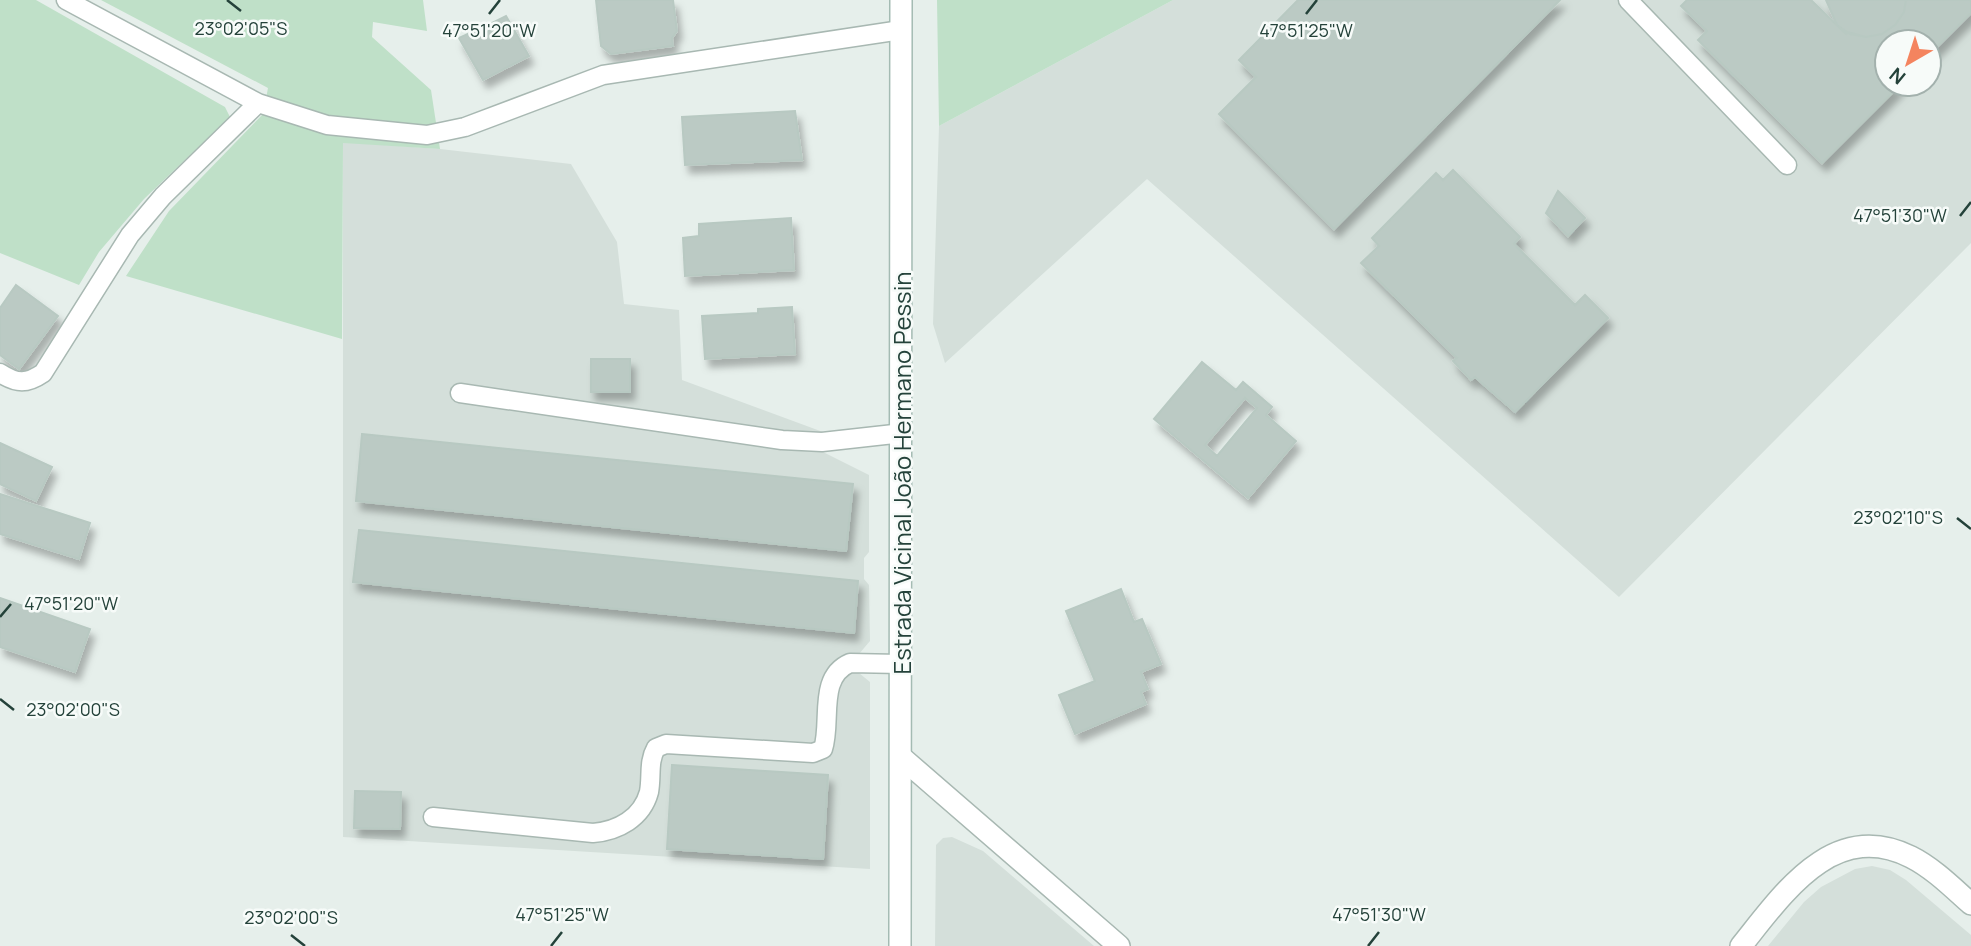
<svg xmlns="http://www.w3.org/2000/svg" width="1971" height="946" font-family="Manrope,sans-serif">
<defs>
<filter id="shadow"><feDropShadow dx="4.5" dy="8" stdDeviation="3.5" flood-color="#0004"/></filter>
</defs>
<rect width="100%" height="100%" fill="#e6efeb"/>
<!-- built -->
<path fill="#d4dfda" fill-rule="evenodd" d="M1173,0H1971V243L1619,597L1147,179L945,363L933,324L939,126ZM1887,42H1929V84H1887Z
M343,142L440,149L571,164L617,242L624,304L679,310L682,380L823,432L821,451L869,475V552L864,558V579L869,585L870,641L859,654V673L870,682V869L343,837Z
M952,837L983,851L1094,946H935L936,845L943,838Z
M1872,866L1890,870L1906,880L1971,935V946H1768L1804,902L1821,887L1855,869Z"/>
<!-- green -->
<path fill="#bfe0c8" d="M0,0H36L225,107L230,117L144,199L99,252L79,285L0,253Z
M101,0H423L427,31L373,22L372,37L431,90L440,149L343,143L342,339L126,276L169,211L263,114L268,88Z
M937,0H1173L939,126Z"/>
<!-- building -->
<path fill="#bbcac4" stroke="#b8c9c2" stroke-width="2" fill-rule="evenodd" filter="url(#shadow)" d="M596,0H673L677,31L672,38L673,46L611,54L601,46Z
M1298,0H1560L1334,229L1219,114L1256,77L1239,60Z
M1687,0H1811L1846,34L1848,32L1866,37L1882,34L1895,25L1904,12L1906,0H1971V13L1929,55V42H1887V84H1901L1822,163L1698,40L1707,31L1681,6Z
M1826,0H1906L1904,12L1895,25L1882,34L1866,37L1850,34L1837,25Z
M506,16L529,56L483,80L459,38L483,27L485,33L490,30L488,25Z
M795,111L802,160L685,165L682,117Z
M1453,170L1520,237L1514,244L1575,305L1585,295L1608,318L1515,412L1475,377L1471,380L1453,361L1457,358L1361,263L1379,246L1372,238L1436,173L1443,180Z
M1558,191L1585,218L1568,236L1546,213Z
M791,218L794,270L685,276L683,238L699,236V224Z
M16,285L58,316L19,369L0,355V308Z
M792,307L795,354L705,359L702,316L758,313V309Z
M591,359H630V392H591Z
M1202,362L1236,390L1243,382L1272,407L1266,415L1296,441L1248,498L1154,419ZM1245,398L1257,408L1217,456L1205,445Z
M362,434L853,484L846,551L356,501Z
M0,443L52,467L36,501L0,484Z
M0,494L90,523L79,559L0,534Z
M359,530L858,581L854,633L353,582Z
M1121,589L1134,622L1142,619L1161,664L1141,672L1148,689L1141,692L1146,704L1075,734L1059,695L1095,681L1066,611Z
M0,598L90,629L75,672L0,647Z
M672,765L828,775L823,859L667,849Z
M355,791L401,792L400,829L354,828Z"/>
<g fill="none" stroke-linecap="round" stroke-linejoin="round">
<defs>
<path id="lane" d="M66,0L258,103L327,125L427,135L465,127L603,75L901,30
M1628,0L1787,165
M0,373C17,384 27,384 43,373L130,235L163,196L258,103
M460,393L782,440L822,442L903,433
M433,817L593,833C618,831 642,818 649,792C652,776 648,762 656,748L666,744L813,753L823,749C832,722 817,677 850,663L901,664"/>
<path id="street" d="M901,757L1119,946
M1741,946C1783,894 1833,818 1911,857C1933,868 1953,888 1971,904"/>
<path id="secondary" d="M900,946L901,0"/>
</defs>
<!-- lane casing -->
<use href="#lane" stroke="#a8b8b2" stroke-width="21"/>
<!-- street casing -->
<use href="#street" stroke="#a8b8b2" stroke-width="24"/>
<!-- secondary casing -->
<use href="#secondary" stroke="#a4bbb3" stroke-width="24"/>
<!-- lane -->
<use href="#lane" stroke="#fff" stroke-width="18"/>
<!-- street -->
<use href="#street" stroke="#fff" stroke-width="21"/>
<!-- secondary -->
<use href="#secondary" stroke="#fff" stroke-width="21"/>
</g>
<!-- ticks -->
<path fill="none" stroke="#24423a" stroke-width="2.5" d="M227,0L241,11M489,14L500,0M1306,14L1317,0M1960,216L1971,202M1957,518L1971,529M0,617L11,604M0,699L14,710M291,935L305,946M551,946L562,932M1368,946L1379,932"/>
<g text-anchor="middle" dominant-baseline="central" stroke-width="5" stroke-linejoin="round" paint-order="stroke">
<!-- street labels -->
<g font-size="24" fill="#24423a" stroke="#f7fbf9">
<text transform="translate(901 473) rotate(-90)">Estrada Vicinal João Hermano Pessin</text>
</g>
</g>
<g font-size="18" text-anchor="middle" fill="#24423a" stroke="#f7fbf9" stroke-width="5" stroke-linejoin="round" paint-order="stroke">
<text x="241" y="35">23°02'05"S</text>
<text x="489" y="37">47°51'20"W</text>
<text x="1306" y="37">47°51'25"W</text>
<text x="1900" y="222">47°51'30"W</text>
<text x="1898" y="524">23°02'10"S</text>
<text x="71" y="610">47°51'20"W</text>
<text x="73" y="716">23°02'00"S</text>
<text x="562" y="921">47°51'25"W</text>
<text x="1379" y="921">47°51'30"W</text>
<text x="291" y="924">23°02'00"S</text>
</g>
<!-- north arrow -->
<g transform="translate(1908 63) rotate(219)"><circle r="33" fill="#f7fbf9" stroke="#a3b1ad" stroke-width="2"/>
<path d="M0-5L12 26L0 18L-12 26Z" fill="#f4845f"/>
<text y="-10" font-size="19" font-weight="bold" text-anchor="middle" fill="#24423a">N</text>
</g>
</svg>
